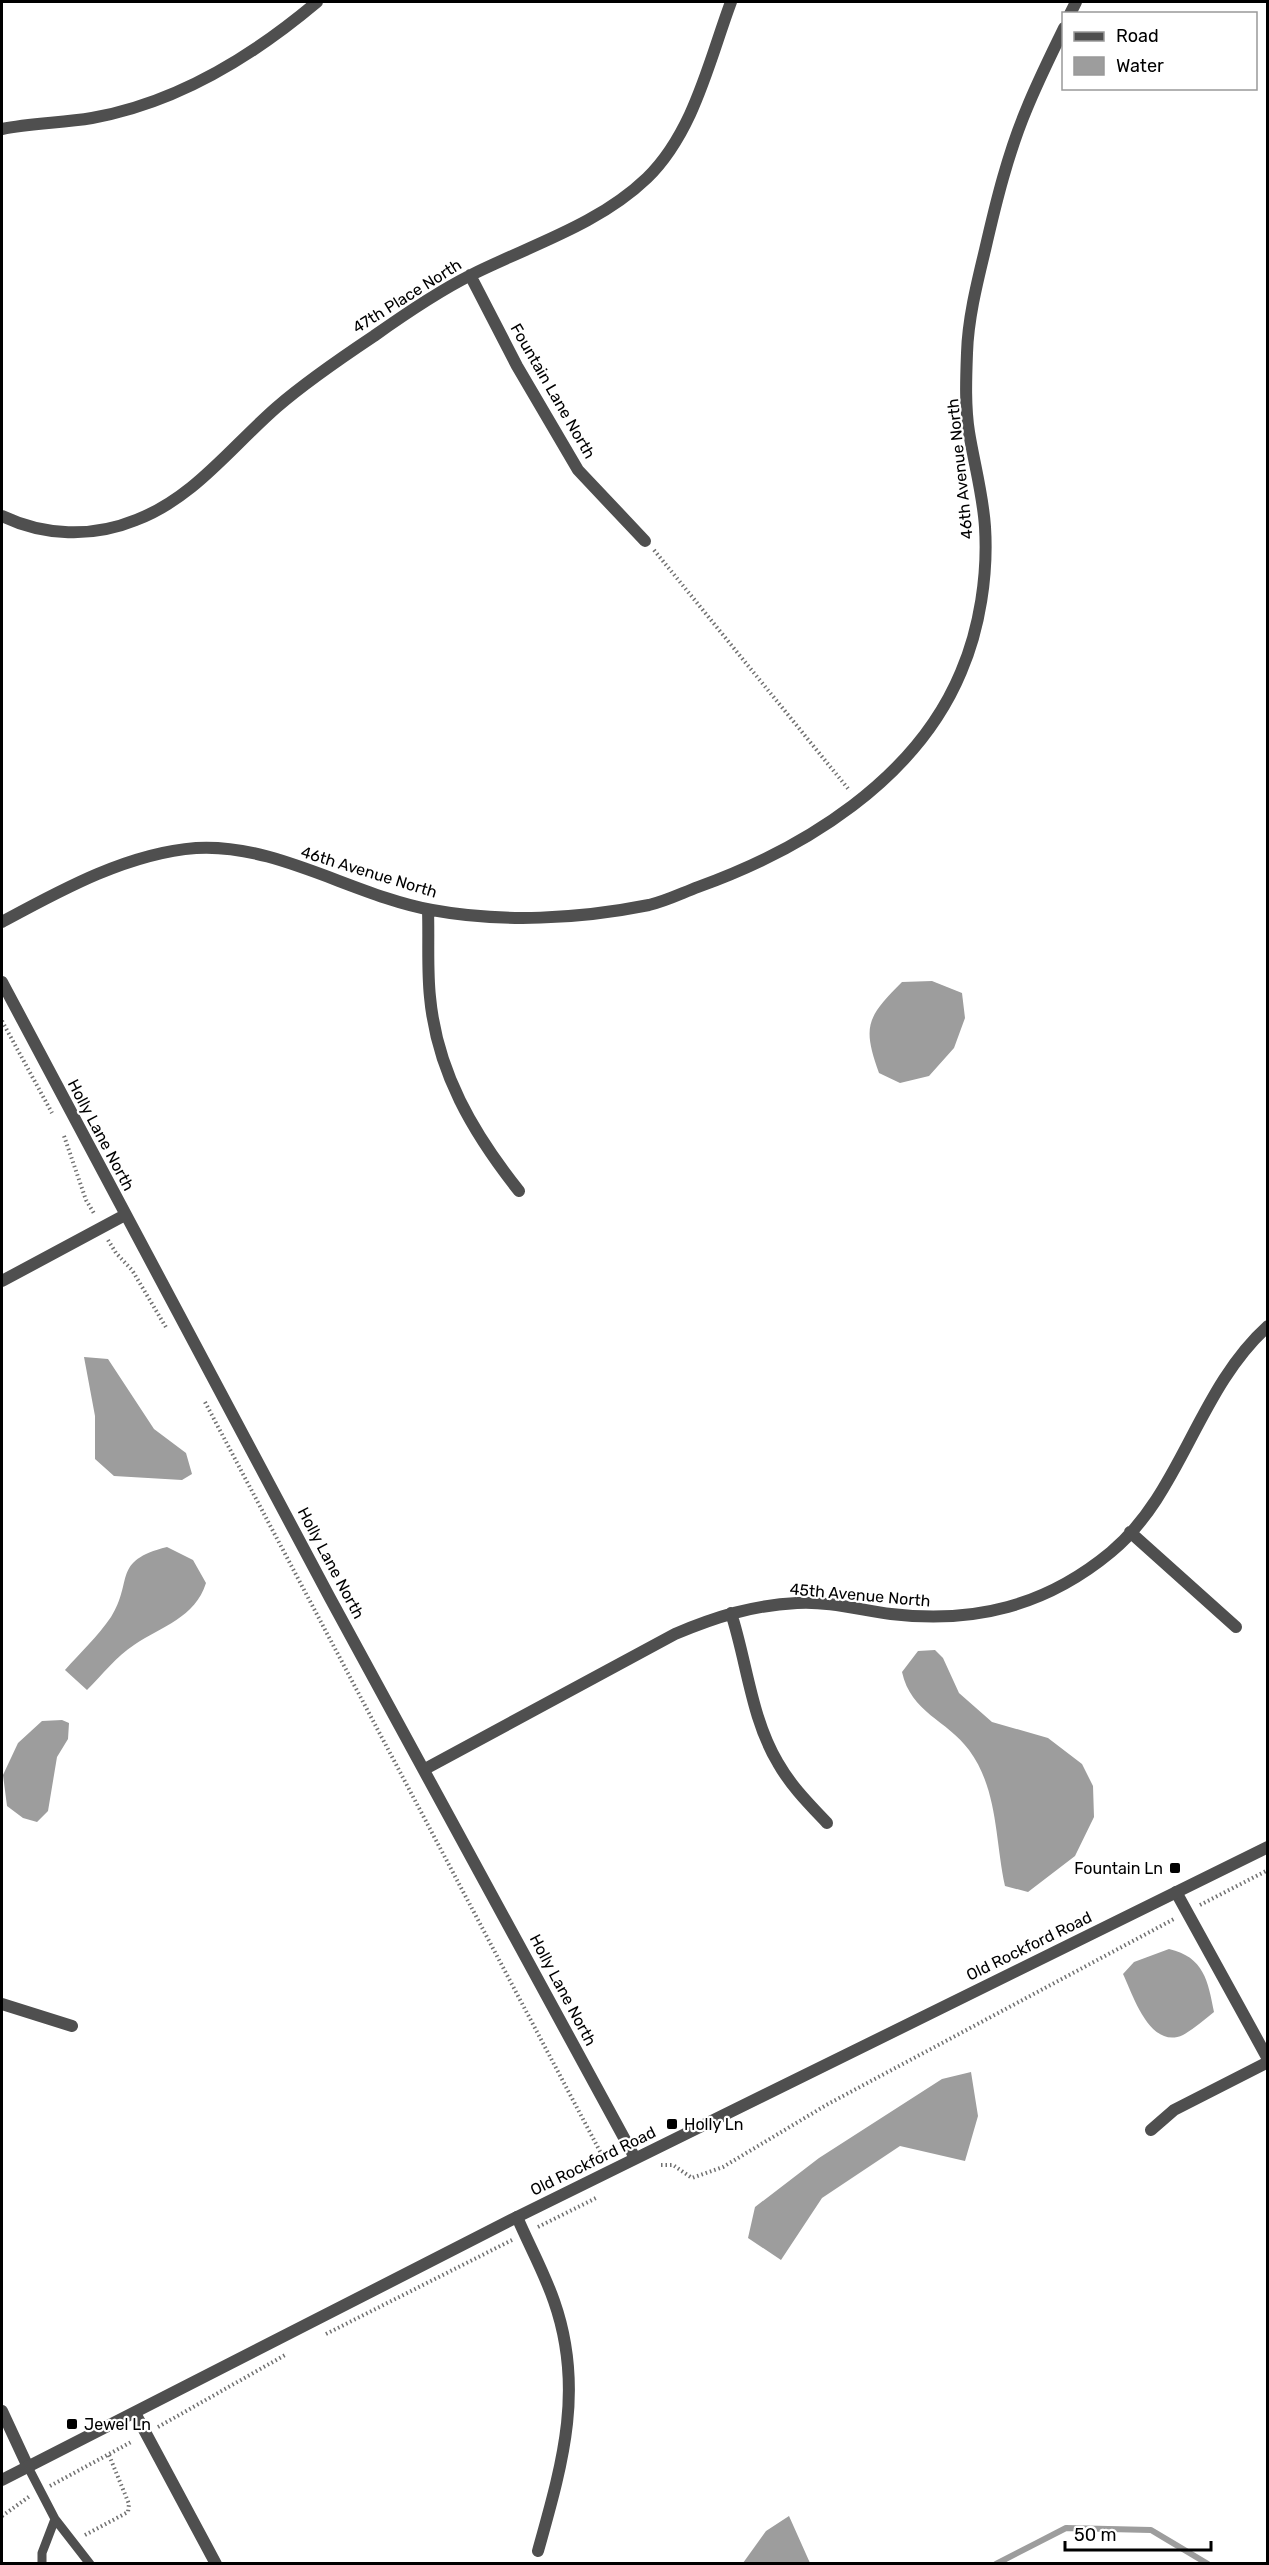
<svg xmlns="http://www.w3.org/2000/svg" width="1269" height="2565" font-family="Rubik,sans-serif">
<rect width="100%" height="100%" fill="#fff"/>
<!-- water -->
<path fill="#9d9d9d" d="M932,981L962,993L965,1018L954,1048L929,1076L900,1083L879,1073C862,1026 867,1017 902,982Z
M84,1357L108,1359L154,1429L186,1453L192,1474L182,1480L114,1476L95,1459V1416Z
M167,1547L193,1560L206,1583C195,1618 162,1626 134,1645C117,1656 102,1675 87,1690L65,1670C80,1653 98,1636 111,1617C134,1581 111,1561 167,1547Z
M935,1650L943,1658L959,1693L992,1722L1048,1738L1082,1764L1093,1786L1094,1817L1075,1856L1028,1892L1005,1886C995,1840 998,1789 969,1750C947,1720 911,1713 902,1672L918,1651Z
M62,1720L69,1723L68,1739L57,1757L48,1811L37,1822L23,1818L7,1806L3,1775L18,1743L42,1721Z
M1169,1949C1204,1957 1208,1981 1214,2012C1204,2020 1194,2029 1183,2035C1150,2050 1133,1995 1123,1974L1134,1962Z
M971,2072L978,2116L965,2161L900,2146L822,2198L781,2260L748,2238L755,2207L819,2158L942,2079Z
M789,2516L810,2563H743L766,2531Z"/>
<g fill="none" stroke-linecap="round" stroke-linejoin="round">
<!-- stream -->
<path stroke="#9d9d9d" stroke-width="6" d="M996,2564L1066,2528L1151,2530L1208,2564"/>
<!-- path -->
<path stroke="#717171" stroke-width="4" stroke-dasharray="1.5 3" stroke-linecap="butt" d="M654,550L850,791
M2,1021L52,1113
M64,1136L86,1200L95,1215
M108,1240L116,1253L132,1270L167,1329
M205,1402L604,2159
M1200,1905L1268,1870
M661,2165H673L692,2178L723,2167L828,2104L1174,1919
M538,2227L598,2197
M326,2334L512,2240
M158,2427L285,2355
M50,2486L133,2441
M2,2516L30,2496
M85,2535L128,2512L129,2504L109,2455"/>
<!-- service -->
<path stroke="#4f4f4f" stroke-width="9" d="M28,2467L55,2519L90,2564
M42,2564V2553L55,2519"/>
<!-- minor -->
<path stroke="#4f4f4f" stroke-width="12" d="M1070,14L1076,2
M2,129C31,123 62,123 92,118C177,103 253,56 317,2
M470,275L517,366L578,470L645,541
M2,516C44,536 92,538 136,520C194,498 231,447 277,407C307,381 341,358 374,336C405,314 437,292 471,275C531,245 598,225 647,178C694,132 709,61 731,2
M428,910C429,939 427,969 430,997C437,1072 473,1133 519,1191
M2,922C61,890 128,853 196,848C276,843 354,896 432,910C502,923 579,919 649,905C666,901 682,893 698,887C804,849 916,780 961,672C980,628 988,574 985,527C983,495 974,463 969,432C965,407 966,379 967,353C968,319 977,283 985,250C996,202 1008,153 1027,108C1038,81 1051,55 1064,28
M2,982L330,1598L635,2158
M2,1281L125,1215
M1130,1532L1236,1627
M731,1613C747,1662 751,1718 778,1763C791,1786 809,1804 827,1823
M425,1769L675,1634C715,1617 753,1605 797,1603C828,1601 861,1610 891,1614C974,1624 1046,1606 1111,1552C1182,1493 1197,1390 1268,1326
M1176,1892L1268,2059
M2,2004L72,2026
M1151,2130L1174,2110L1268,2062
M517,2217C529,2245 544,2272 554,2301C585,2389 562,2465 538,2551
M2,2411L28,2467
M135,2413L216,2564"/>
<!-- tertiary -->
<path stroke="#4f4f4f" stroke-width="12" d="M2,2480L517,2217L1268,1847"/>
</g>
<!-- markers -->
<g fill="#000" stroke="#fff" stroke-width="2">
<rect x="1169" y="1862" width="12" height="12" rx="3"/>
<rect x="666" y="2118" width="12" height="12" rx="3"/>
<rect x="66" y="2418" width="12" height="12" rx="3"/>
</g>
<g text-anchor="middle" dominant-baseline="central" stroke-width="4.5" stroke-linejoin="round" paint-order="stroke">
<!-- street labels -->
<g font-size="16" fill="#000" stroke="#fff">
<text transform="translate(407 296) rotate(-32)">47th Place North</text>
<text transform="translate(553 391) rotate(60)">Fountain Lane North</text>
<text transform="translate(960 469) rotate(-96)">46th Avenue North</text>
<text transform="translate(369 872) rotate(17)">46th Avenue North</text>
<text transform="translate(101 1135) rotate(62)">Holly Lane North</text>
<text transform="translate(331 1563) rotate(62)">Holly Lane North</text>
<text transform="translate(860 1595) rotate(5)">45th Avenue North</text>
<text transform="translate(1029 1946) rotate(-26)">Old Rockford Road</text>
<text transform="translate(563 1990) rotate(62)">Holly Lane North</text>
<text transform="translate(593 2161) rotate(-26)">Old Rockford Road</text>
</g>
<!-- poi labels -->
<g font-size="16" fill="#000" stroke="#fff" text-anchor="start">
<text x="1163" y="1868" text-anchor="end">Fountain Ln</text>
<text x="684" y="2124">Holly Ln</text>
<text x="84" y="2424">Jewel Ln</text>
</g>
</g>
<!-- border -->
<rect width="1269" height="2565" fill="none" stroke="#000000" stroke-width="6"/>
<!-- legend -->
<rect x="1062" y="12" width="195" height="78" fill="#ffffff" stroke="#999999" stroke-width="1.5"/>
<rect x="1074" y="32" width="30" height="9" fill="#4f4f4f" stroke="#999999" stroke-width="1.5"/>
<text x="1116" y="42" font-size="18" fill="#000000">Road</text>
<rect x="1074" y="57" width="30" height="18" fill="#9d9d9d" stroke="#999999" stroke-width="1.5"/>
<text x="1116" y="72" font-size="18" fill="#000000">Water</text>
<!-- scale -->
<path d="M1065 2541v9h146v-9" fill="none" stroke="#000000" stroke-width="3"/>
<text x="1074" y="2541" font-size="18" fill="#000000" stroke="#ffffff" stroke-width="4.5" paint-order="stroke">50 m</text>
</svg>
